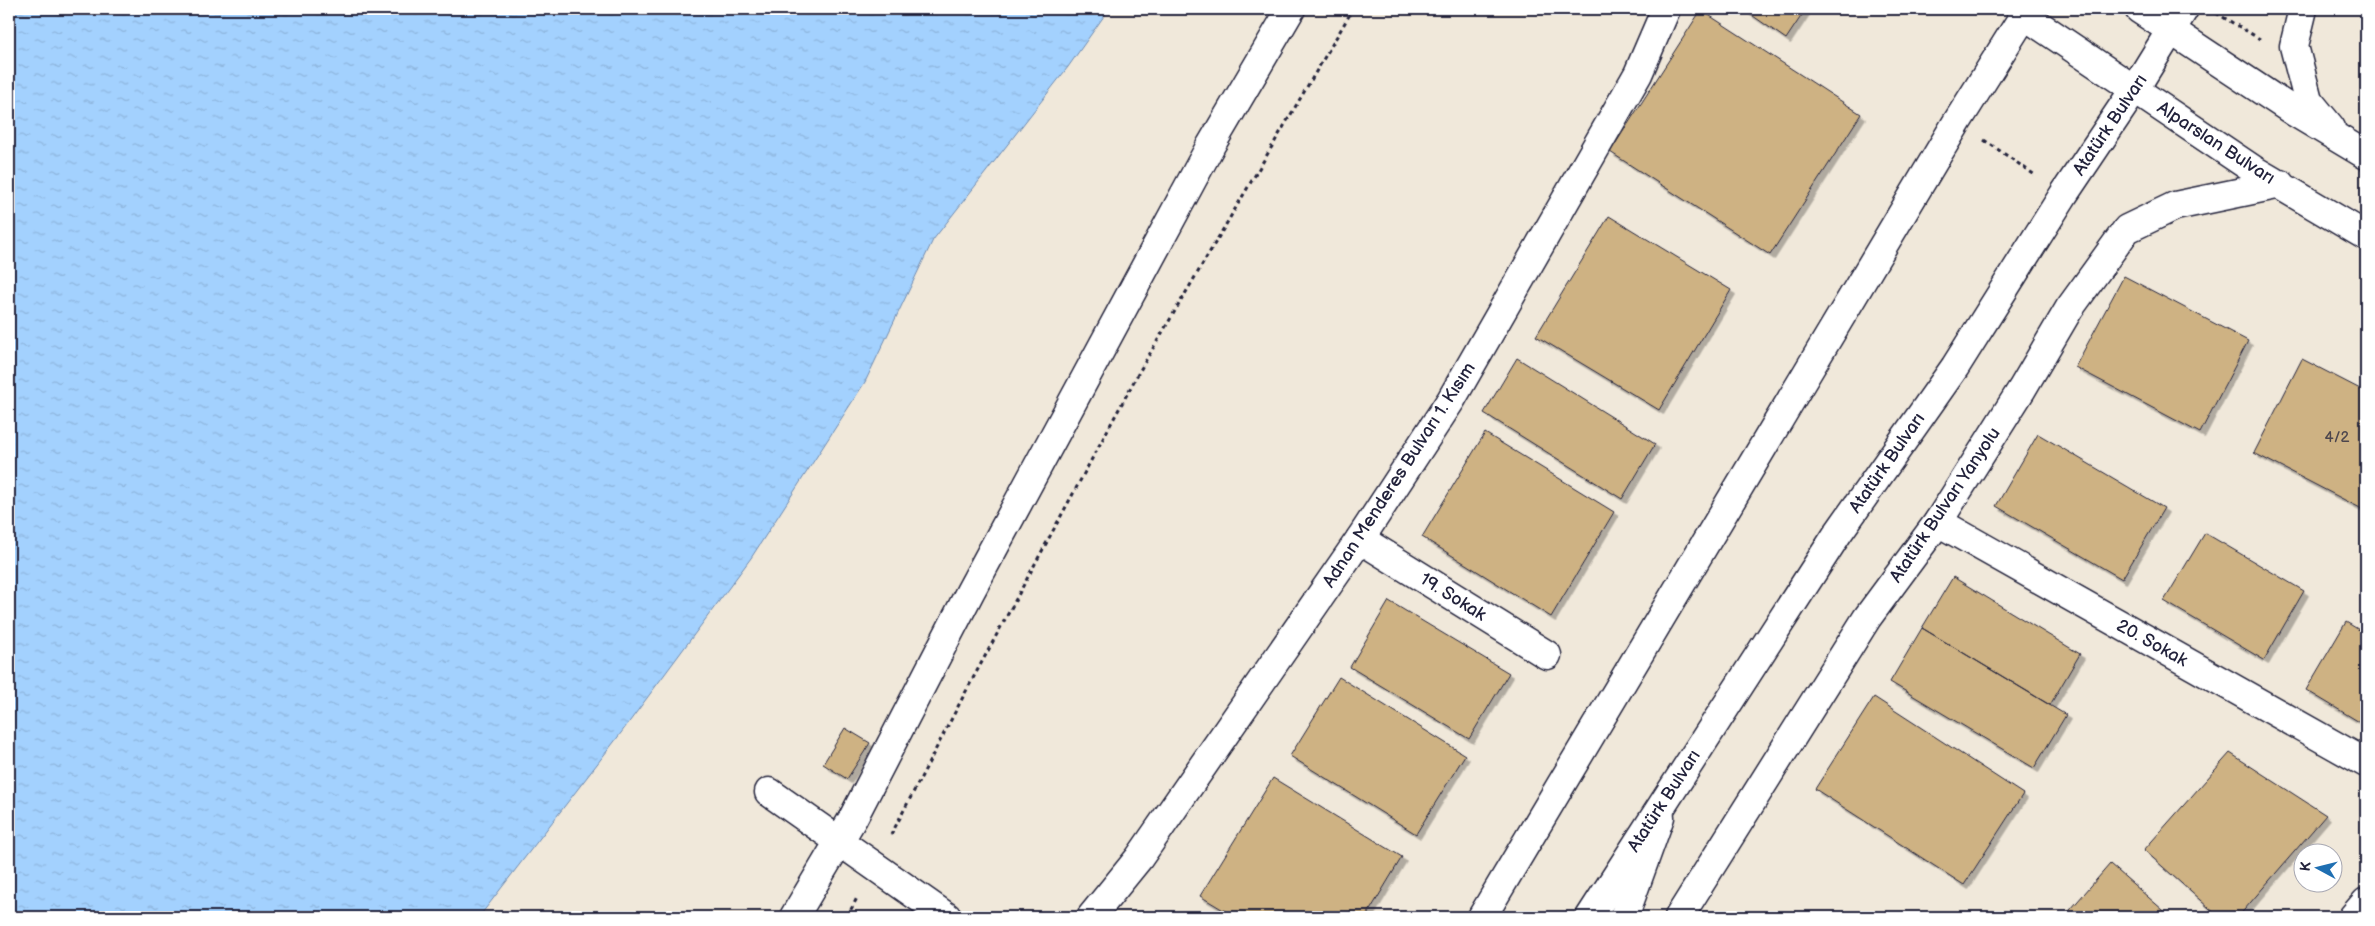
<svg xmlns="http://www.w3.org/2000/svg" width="2375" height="926" font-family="'Balsamiq Sans',sans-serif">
<defs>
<pattern id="water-ripples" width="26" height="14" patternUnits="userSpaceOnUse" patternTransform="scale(1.25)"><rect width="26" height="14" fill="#a3d1fe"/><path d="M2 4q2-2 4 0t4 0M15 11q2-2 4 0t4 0" fill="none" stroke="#8cb3db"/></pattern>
<filter id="shadow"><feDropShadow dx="4.5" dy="4.5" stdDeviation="0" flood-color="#0004"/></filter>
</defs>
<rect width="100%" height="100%" fill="#f0e8da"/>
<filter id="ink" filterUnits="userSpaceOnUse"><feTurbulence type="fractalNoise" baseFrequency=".02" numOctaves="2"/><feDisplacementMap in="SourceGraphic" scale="10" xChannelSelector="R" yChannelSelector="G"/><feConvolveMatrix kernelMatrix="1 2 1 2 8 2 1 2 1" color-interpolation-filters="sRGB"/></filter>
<g filter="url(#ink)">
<!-- water -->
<path fill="url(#water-ripples)" stroke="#6f8bb0" d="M9,9H1109L1068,67L933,240L865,382L751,558L621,733L479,917H9Z"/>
<!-- building -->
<path fill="#ceb283" stroke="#22223b" filter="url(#shadow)" d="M1743,9H1806L1786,39Z
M1701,10L1861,114L1770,255L1610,152Z
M1609,216L1731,290L1659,410L1536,336Z
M2124,276L2248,341L2200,433L2075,367Z
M1517,358L1655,444L1622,499L1484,413Z
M2302,359L2366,392V511L2254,453Z
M1485,433L1614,512L1551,617L1422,537Z
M2038,434L2164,508L2122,579L1996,506Z
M2205,533L2304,591L2264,660L2164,601Z
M1953,577L2080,654L2050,705L1922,628Z
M1389,601L1509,673L1469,739L1350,667Z
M2346,622L2366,634V726L2306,690Z
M1922,628L2066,715L2034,768L1890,682Z
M1339,677L1465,755L1416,834L1290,756Z
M1874,697L2023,794L1964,885L1815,789Z
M845,728L870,743L847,779L823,764Z
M2230,753L2326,815L2238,917H2219L2144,850Z
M1273,778L1402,857L1366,917H1235L1200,896Z
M2110,864L2171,917H2064Z"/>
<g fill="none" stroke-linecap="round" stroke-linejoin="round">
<defs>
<path id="street" d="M1938,522L2366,763
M1360,539L1547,655
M769,792L947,917
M794,917L853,818L970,592L1211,145L1291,9"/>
<path id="secondary" d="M2022,9L2024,15L2254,170L2366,236
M2139,9L2296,113L2366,155
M2303,9L2294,46L2308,100L2331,128
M1091,917L1139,858L1360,539L1451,400L1638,74L1666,9
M1624,917L1660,817
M1679,917L1867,618L1938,522L2022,389L2069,309L2127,229L2175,206L2281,184
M2353,917L2366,902"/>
<path id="highway" d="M1482,917L1957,122L2028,9
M1590,917L1838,533L1955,367L2064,194L2134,90L2184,9"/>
</defs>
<!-- street casing -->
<use href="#street" stroke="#22223b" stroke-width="31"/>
<!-- secondary casing -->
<use href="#secondary" stroke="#22223b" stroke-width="31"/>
<!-- highway casing -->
<use href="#highway" stroke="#22223b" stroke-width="31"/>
<!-- path -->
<path stroke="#22223b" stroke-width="3" stroke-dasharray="4 4" stroke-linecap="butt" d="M2216,13L2260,39
M1984,140L2035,175
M891,835L964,695L1139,372L1353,9
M847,917L858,896"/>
<!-- street -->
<use href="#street" stroke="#fff" stroke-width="28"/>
<!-- secondary -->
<use href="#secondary" stroke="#fff" stroke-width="28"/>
<!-- highway -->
<use href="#highway" stroke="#fff" stroke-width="28"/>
</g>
</g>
<g text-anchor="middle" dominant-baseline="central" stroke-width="4" stroke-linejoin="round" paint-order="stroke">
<!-- number labels -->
<g font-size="15" fill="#4d464d">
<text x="2337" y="437">4/2</text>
</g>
<!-- street labels -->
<g font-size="18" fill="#22223b" stroke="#fff">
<text transform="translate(2110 125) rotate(-56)">Atatürk Bulvarı</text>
<text transform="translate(2216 143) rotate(33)">Alparslan Bulvarı</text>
<text transform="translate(1887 463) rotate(-55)">Atatürk Bulvarı</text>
<text transform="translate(1399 475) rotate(-57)">Adnan Menderes Bulvarı 1. Kısım</text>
<text transform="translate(1945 505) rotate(-56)">Atatürk Bulvarı Yanyolu</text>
<text transform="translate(1453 597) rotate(32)">19. Sokak</text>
<text transform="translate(2152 643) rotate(29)">20. Sokak</text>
<text transform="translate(1664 801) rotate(-57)">Atatürk Bulvarı</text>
</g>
</g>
<!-- margin -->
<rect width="2375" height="926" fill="none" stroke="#fff" stroke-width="30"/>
<rect x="15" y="15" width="2345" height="896" fill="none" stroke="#22223b" stroke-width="2" filter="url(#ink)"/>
<!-- north arrow -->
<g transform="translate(2318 868) rotate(277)"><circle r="24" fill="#ffffff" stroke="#a7a7b1"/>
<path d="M0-4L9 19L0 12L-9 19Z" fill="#1f6fb2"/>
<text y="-8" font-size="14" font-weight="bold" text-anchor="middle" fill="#22223b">K</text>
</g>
</svg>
